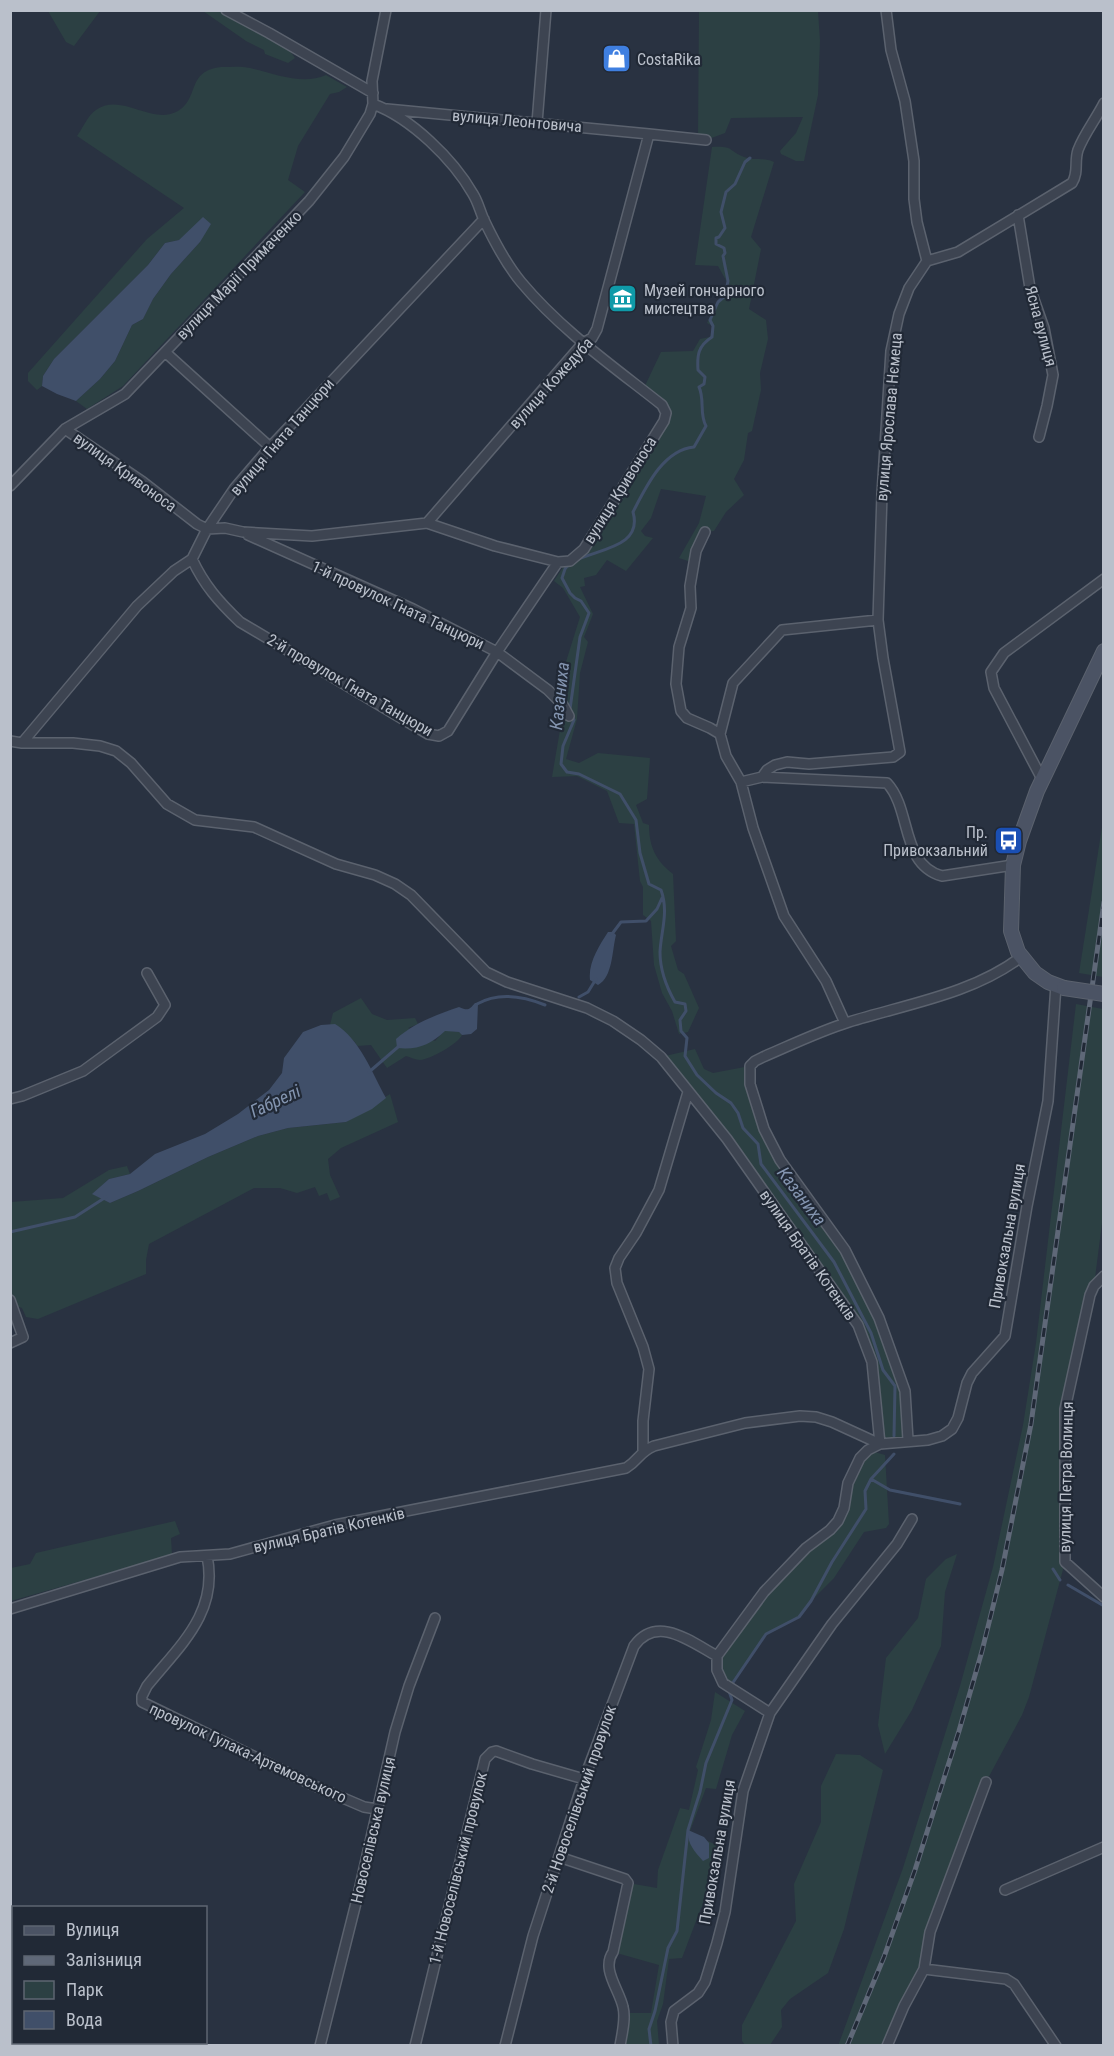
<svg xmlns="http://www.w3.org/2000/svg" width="1114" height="2056" font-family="'Roboto Condensed',sans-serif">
<rect width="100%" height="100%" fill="#293241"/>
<!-- green -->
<path fill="#2c4043" d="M48,11H100L74,46L66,42Z
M203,11H218L288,48L295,58L288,63L265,54L264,50L246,41Z
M699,11H818L820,41L818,95L804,161H796L781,154L780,151L796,133L803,117L731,118L725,133L706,140L698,139Z
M221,67C231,67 241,66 250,68C274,73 302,86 326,75L347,87L339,92L330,94L298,146L288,180L305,192L123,386L87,409L76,401L100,379L115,361L132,325L143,319L153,299L171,274L200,242L179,240L165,243L148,265L54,359L43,376L42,386L37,390L28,381V373L147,239L184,208L77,136C83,128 88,115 96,110C121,92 152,126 178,111C200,98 186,71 221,67Z
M712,147C734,146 727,150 744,157C754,161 765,157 774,162L751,237L761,249L749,309L766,320L768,339L760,373L761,390L752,431L748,433L744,460L734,479L744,495L726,512L714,531L705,532L694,563L679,558L699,523L706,496L661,489L651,518L641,531L645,536L653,538L626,571L607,560L596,575L584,578L585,586L580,587L593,614L584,637L588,642L580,673L577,719L566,759L579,763L598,753L650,758L647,799L636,805L643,823L649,825C649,847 656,861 673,874L676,941L671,946L678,970L684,974L699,1008L688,1032L679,1034L672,1011L662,993L654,965L651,921L643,915V887L640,881L634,824L619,823L607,791L577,776L552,777L561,724L554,716L561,702L565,665L580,617L563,588L554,581L567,561L584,548L666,413L643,390L661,352L693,351L700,339L710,337L713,326L707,323L719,299L725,296L727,282L718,266L695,265Z
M1103,821V977L1079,973Z
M361,998L372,1014L387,1020L415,1018L418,1024L408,1028L435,1041L445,1030L459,1032L462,1035C458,1044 431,1059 420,1060C416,1060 410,1057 406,1056L387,1068L371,1045L357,1046L355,1042L330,1025L333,1013Z
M1076,1004L1103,1009V1215L1094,1286L1065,1409V1562L1029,1697L1022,1715L986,1782L930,1932L924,1969L887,2045L838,2046L903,1868L960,1686L993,1567L1023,1425L1036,1343Z
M695,1049L704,1069L713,1073L750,1066L764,1129L845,1250L879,1318L905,1391L908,1440L880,1444L872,1362L858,1325L727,1139L661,1057Z
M390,1094L398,1122L341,1148L328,1159L330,1175L340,1197L330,1201L327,1193L319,1196L315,1187L297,1193L280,1188H254L149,1244L146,1260V1274L38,1319L26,1317L22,1308L11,1304V1202L63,1198L109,1170L127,1166L130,1174L109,1179L93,1194L110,1203L138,1191L208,1157L258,1136L288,1128L346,1122Z
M868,1450L885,1455L889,1524L886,1528L864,1532L834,1578L811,1601L799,1617L766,1634L732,1684L725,1681L717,1656L764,1592L830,1530Z
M175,1521L180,1534L171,1538L172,1555L11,1601V1568L30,1564L36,1553Z
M957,1554L945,1592L941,1646L912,1710L885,1754L878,1725L886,1658L918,1618L926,1579L946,1559Z
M715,1692L745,1711L732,1735L716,1789L706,1788L690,1831C700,1836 709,1843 720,1846L712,1893L701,1908L682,1958L669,1959L663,2004L657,2021L659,2045H620L624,2013H651L659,1965L613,1952L628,1883L657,1888L658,1870L680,1808L689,1810L698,1770L696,1767L711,1720Z
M836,1754L860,1755L883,1770L844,1929L828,1973L790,1999L781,2010L782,2027L770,2045H745L742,2041V2025L796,1921L794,1884L821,1822V1786Z
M10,1964L14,1966V2042H106L110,2045H11Z"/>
<!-- water -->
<path fill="#404f69" d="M203,217L211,224L200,242L171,274L153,299L143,319L132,325L115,361L100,379L76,401L57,394L42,386L43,376L54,359L148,265L165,243L179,240Z
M608,932H613L616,935C612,950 613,977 598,985L590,980C588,963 599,946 608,932Z
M475,1003H478L477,1029L471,1034L462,1035L459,1032L445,1031C430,1045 418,1050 397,1048L396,1039C414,1023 436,1015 459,1007C468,1011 469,1010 475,1003Z
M335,1024C360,1039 372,1073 386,1098L372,1109L346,1122L288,1128L258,1136L208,1157L138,1191L110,1203L92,1194L109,1179L130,1174L155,1154L205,1134L238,1114L269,1090L282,1073L284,1058L303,1032L321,1025Z
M688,1830L704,1837L709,1843V1858L703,1861C694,1851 687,1843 688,1830Z"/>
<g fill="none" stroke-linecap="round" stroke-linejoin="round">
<!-- stream -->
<path stroke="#404f69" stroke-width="3" d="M570,709L580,637L589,613L581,601L575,598L570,593L562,578C563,575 564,572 565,569C579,548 645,554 633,512C646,487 663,450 694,447L706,426C699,414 705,400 699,387L704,384L705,377L698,370C697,355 698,346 712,337L713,326L710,320L718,302L725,296L728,281L723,256L725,253L724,248L716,244V238L719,237L725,228L721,212L726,192L735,184L745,162L750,158
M572,715L574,720L563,746L561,764L567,772L579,774L620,794L636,820L640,853L649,884L661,890C669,912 661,931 660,952C660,970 667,988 675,1002L685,1004L686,1011L680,1020L681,1031L687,1038L685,1056L697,1075L716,1093L731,1103L738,1113L743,1128L758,1144L761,1164L834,1262L871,1333L883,1370L895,1386L894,1436
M612,934L621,922L646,921L657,909L662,898
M579,997L588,992L596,979
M477,1004C498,992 523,996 545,1005
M369,1072L398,1047
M10,1232L75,1217L106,1197
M871,1479L890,1490L960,1504
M1053,1569L1060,1580
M1068,1585L1104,1606
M732,1684L766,1634L799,1617L811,1601L832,1562L866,1509L865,1491L871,1479L894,1454
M651,2046L649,2029L655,2011L668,1948L677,1931L688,1830L700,1792L706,1763L732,1700L729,1691"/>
<defs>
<path id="street" d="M226,10L269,33L373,93
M387,109L649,134
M537,123L546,10
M1018,215L1030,288L1044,328L1053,375L1047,406L1039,437
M927,261L958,252L1072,183C1079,172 1074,162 1078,150C1084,134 1096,119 1104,103
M165,352L270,447
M65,429L143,482L197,524L207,529L225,528L243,532L312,536L427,523L495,546L558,562L570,561L584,549L664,421L666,413L662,405C614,367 561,330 521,282C506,264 494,241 484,220C480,211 478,202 473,194C453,159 411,118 373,104
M10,486L65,429L125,394L309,201L344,157L370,114L373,104L372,81L386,10
M427,523L583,343L592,338L597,329L649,134L706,140
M705,532L696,551L690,586L691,608L679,647L676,684L681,711L687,718L710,728L720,734L726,756L741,782L753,828L784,916L826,981L845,1023
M248,535L413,609L497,652L548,690L563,705L569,716
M192,559C204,585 219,602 240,622L428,734L439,736L448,731L497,652L558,562
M720,734L733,683L782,630L878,620
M10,741L22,743H73L100,746L116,751L131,763L167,804L195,820L254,827L336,864L375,875L395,884L411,895L486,972L507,982L587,1008L613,1021L641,1040L661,1057L727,1139L858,1325L872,1362L880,1444
M22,743L137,606L174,571L192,559L207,529L234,489L270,447L484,219
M762,777L767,770L775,765L787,762L809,764L893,757L900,752L883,658L878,620L882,494L891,351L899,314L909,288L927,261L917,222L914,199V161L905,101L891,50L886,10
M1042,779L994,688L991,672L1004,653L1104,579
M741,782L762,777L887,783C912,810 900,864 942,876L1013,865
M10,1099L22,1096L83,1071L157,1017L165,1005L147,973
M1104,1276L1094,1286L1090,1295L1065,1409V1562L1104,1597
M10,1300L23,1337L10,1343
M908,1440L905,1391L879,1318L845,1250L780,1160L764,1129L750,1084V1066L755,1061L763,1057C791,1045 820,1031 849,1022C907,1004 972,994 1021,957
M643,1450V1421L649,1369L643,1347L617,1283L615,1268L619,1258L636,1233L659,1190L688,1092
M207,1556C219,1613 179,1646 147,1686L142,1696V1702L315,1786L364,1807L377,1809
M10,1609L180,1557L230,1554L335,1525L626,1468C639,1460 639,1452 654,1446L745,1423L800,1416L816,1417L832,1422L880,1444
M770,1713L723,1683L717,1670V1656L764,1592L806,1548L830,1530L838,1521L844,1508L848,1483L860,1458L868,1450L880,1444L928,1440L942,1436L952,1429L958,1418L967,1383L972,1373L1005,1336L1027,1206L1048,1101L1056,985
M986,1782L930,1932L924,1969L1006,1979L1014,1984L1056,2046
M559,1857L625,1879L628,1883L613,1952C601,1969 619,1989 623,2007C626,2019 622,2033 620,2046
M1005,1890L1104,1847
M10,1955L14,1958
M114,2042L119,2046
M320,2046L358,1895L395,1732L409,1686L435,1618
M415,2046L485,1759L492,1752L496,1751L532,1764L584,1779
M505,2046L533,1936L584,1779L634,1646C657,1614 691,1642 717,1656
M673,2046L671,2022L674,2011L698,1993L705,1982L717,1943L725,1912L743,1791L770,1713L832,1624L897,1544L912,1519
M887,2046L904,2006L924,1969"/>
<path id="secondary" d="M1064,988L1048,982L1035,973L1018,952L1011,931L1013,865L1019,841L1037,791L1104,651"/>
</defs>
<!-- street casing -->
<use href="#street" stroke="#5b626e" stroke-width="12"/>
<!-- secondary casing -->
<use href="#secondary" stroke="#5b626e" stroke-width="16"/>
<!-- street -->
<use href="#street" stroke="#3d4451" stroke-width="9"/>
<!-- secondary -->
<use href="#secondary" stroke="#4b5364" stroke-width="14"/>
<defs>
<path id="rail" d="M847,2046L884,1957L915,1870L959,1731L982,1651L1002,1570L1031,1424L1104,902"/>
</defs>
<!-- rail casing -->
<use href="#rail" stroke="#5f6878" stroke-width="5"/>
<!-- rail -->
<use href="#rail" stroke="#212936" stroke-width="3" stroke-dasharray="9" stroke-linecap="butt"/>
<defs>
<path id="secondary-bridge" d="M1064,988L1104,994"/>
</defs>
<!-- secondary-bridge casing -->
<use href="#secondary-bridge" stroke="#5b626e" stroke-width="16" stroke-linecap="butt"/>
<!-- secondary-bridge -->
<use href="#secondary-bridge" stroke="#4b5364" stroke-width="14"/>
</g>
<!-- icons -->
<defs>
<symbol id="shop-square" viewBox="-11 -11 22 22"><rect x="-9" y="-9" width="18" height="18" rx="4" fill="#3f7fe0" stroke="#212936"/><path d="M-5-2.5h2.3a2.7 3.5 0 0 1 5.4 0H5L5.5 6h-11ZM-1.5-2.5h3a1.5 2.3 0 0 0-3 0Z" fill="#fff"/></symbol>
<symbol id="museum-square" viewBox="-11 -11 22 22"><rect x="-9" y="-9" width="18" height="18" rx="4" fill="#0f9aa8" stroke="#212936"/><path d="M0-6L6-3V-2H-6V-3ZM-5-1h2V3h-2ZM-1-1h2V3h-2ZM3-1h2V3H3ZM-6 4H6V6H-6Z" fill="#fff"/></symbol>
<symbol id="bus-square" viewBox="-11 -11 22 22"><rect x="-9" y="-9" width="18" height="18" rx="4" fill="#1a4fb4" stroke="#212936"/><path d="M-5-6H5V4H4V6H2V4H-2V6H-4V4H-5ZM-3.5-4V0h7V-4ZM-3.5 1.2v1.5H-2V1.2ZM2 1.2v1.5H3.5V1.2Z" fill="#fff"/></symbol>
</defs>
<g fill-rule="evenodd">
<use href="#shop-square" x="600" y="42" width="33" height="33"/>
<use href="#museum-square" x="606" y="282" width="33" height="33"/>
<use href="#bus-square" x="992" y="824" width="33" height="33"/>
</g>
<g text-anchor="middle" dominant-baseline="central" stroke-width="4.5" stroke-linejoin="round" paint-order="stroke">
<!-- poi labels -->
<g font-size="16" fill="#bac0cb" stroke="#212936" text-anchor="start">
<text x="637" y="59">CostaRika</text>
<text x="644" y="290">Музей гончарного<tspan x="644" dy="18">мистецтва</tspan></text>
<text x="988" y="832" text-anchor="end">Пр.<tspan x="988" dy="18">Привокзальний</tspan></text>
</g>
<!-- street labels -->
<g font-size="16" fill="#bac0cb" stroke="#212936">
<text transform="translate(517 121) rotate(5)">вулиця Леонтовича</text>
<text transform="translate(239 275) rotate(-46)">вулиця Марії Примаченко</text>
<text transform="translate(1041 326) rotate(75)">Ясна вулиця</text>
<text transform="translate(551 383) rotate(-48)">вулиця Кожедуба</text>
<text transform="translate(889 417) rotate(-85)">вулиця Ярослава Нємеца</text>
<text transform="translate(282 437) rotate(-49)">вулиця Гната Танцюри</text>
<text transform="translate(125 472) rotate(36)">вулиця Кривоноса</text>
<text transform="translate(620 490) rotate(-58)">вулиця Кривоноса</text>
<text transform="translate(398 605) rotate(25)">1-й провулок Гната Танцюри</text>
<text transform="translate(350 685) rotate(30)">2-й провулок Гната Танцюри</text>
<text transform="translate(1007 1236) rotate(-80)">Привокзальна вулиця</text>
<text transform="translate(808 1255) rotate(55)">вулиця Братів Котенків</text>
<text transform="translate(1066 1477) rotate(-89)">вулиця Петра Волинця</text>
<text transform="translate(329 1530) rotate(-13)">вулиця Братів Котенків</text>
<text transform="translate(248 1753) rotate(25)">провулок Гулака-Артемовського</text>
<text transform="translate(579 1799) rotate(-71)">2-й Новоселівський провулок</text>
<text transform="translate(373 1830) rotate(-77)">Новоселівська вулиця</text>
<text transform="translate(717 1852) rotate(-80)">Привокзальна вулиця</text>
<text transform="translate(458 1868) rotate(-76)">1-й Новоселівський провулок</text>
</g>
<!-- water labels -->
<g font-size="18" font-style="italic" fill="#8495b0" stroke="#212936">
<text transform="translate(559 696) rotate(-84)">Казаниха</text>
<text transform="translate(275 1101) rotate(-25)">Габрелі</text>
<text transform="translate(802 1196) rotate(53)">Казаниха</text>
</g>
</g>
<!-- border -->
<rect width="1114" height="2056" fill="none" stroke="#bac0cb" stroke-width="24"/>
<!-- legend -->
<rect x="12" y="1906" width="195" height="138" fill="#212936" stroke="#5e6572" stroke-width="1.5"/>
<rect x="24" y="1926" width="30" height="9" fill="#4b5364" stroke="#5e6572" stroke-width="1.5"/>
<text x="66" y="1936" font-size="18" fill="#bac0cb">Вулиця</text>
<rect x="24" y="1956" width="30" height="9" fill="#5f6878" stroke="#5e6572" stroke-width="1.5"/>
<text x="66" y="1966" font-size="18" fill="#bac0cb">Залізниця</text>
<rect x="24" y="1981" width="30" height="18" fill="#2c4043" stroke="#5e6572" stroke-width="1.5"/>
<text x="66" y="1996" font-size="18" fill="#bac0cb">Парк</text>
<rect x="24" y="2011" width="30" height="18" fill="#404f69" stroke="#5e6572" stroke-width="1.5"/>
<text x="66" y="2026" font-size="18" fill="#bac0cb">Вода</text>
</svg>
